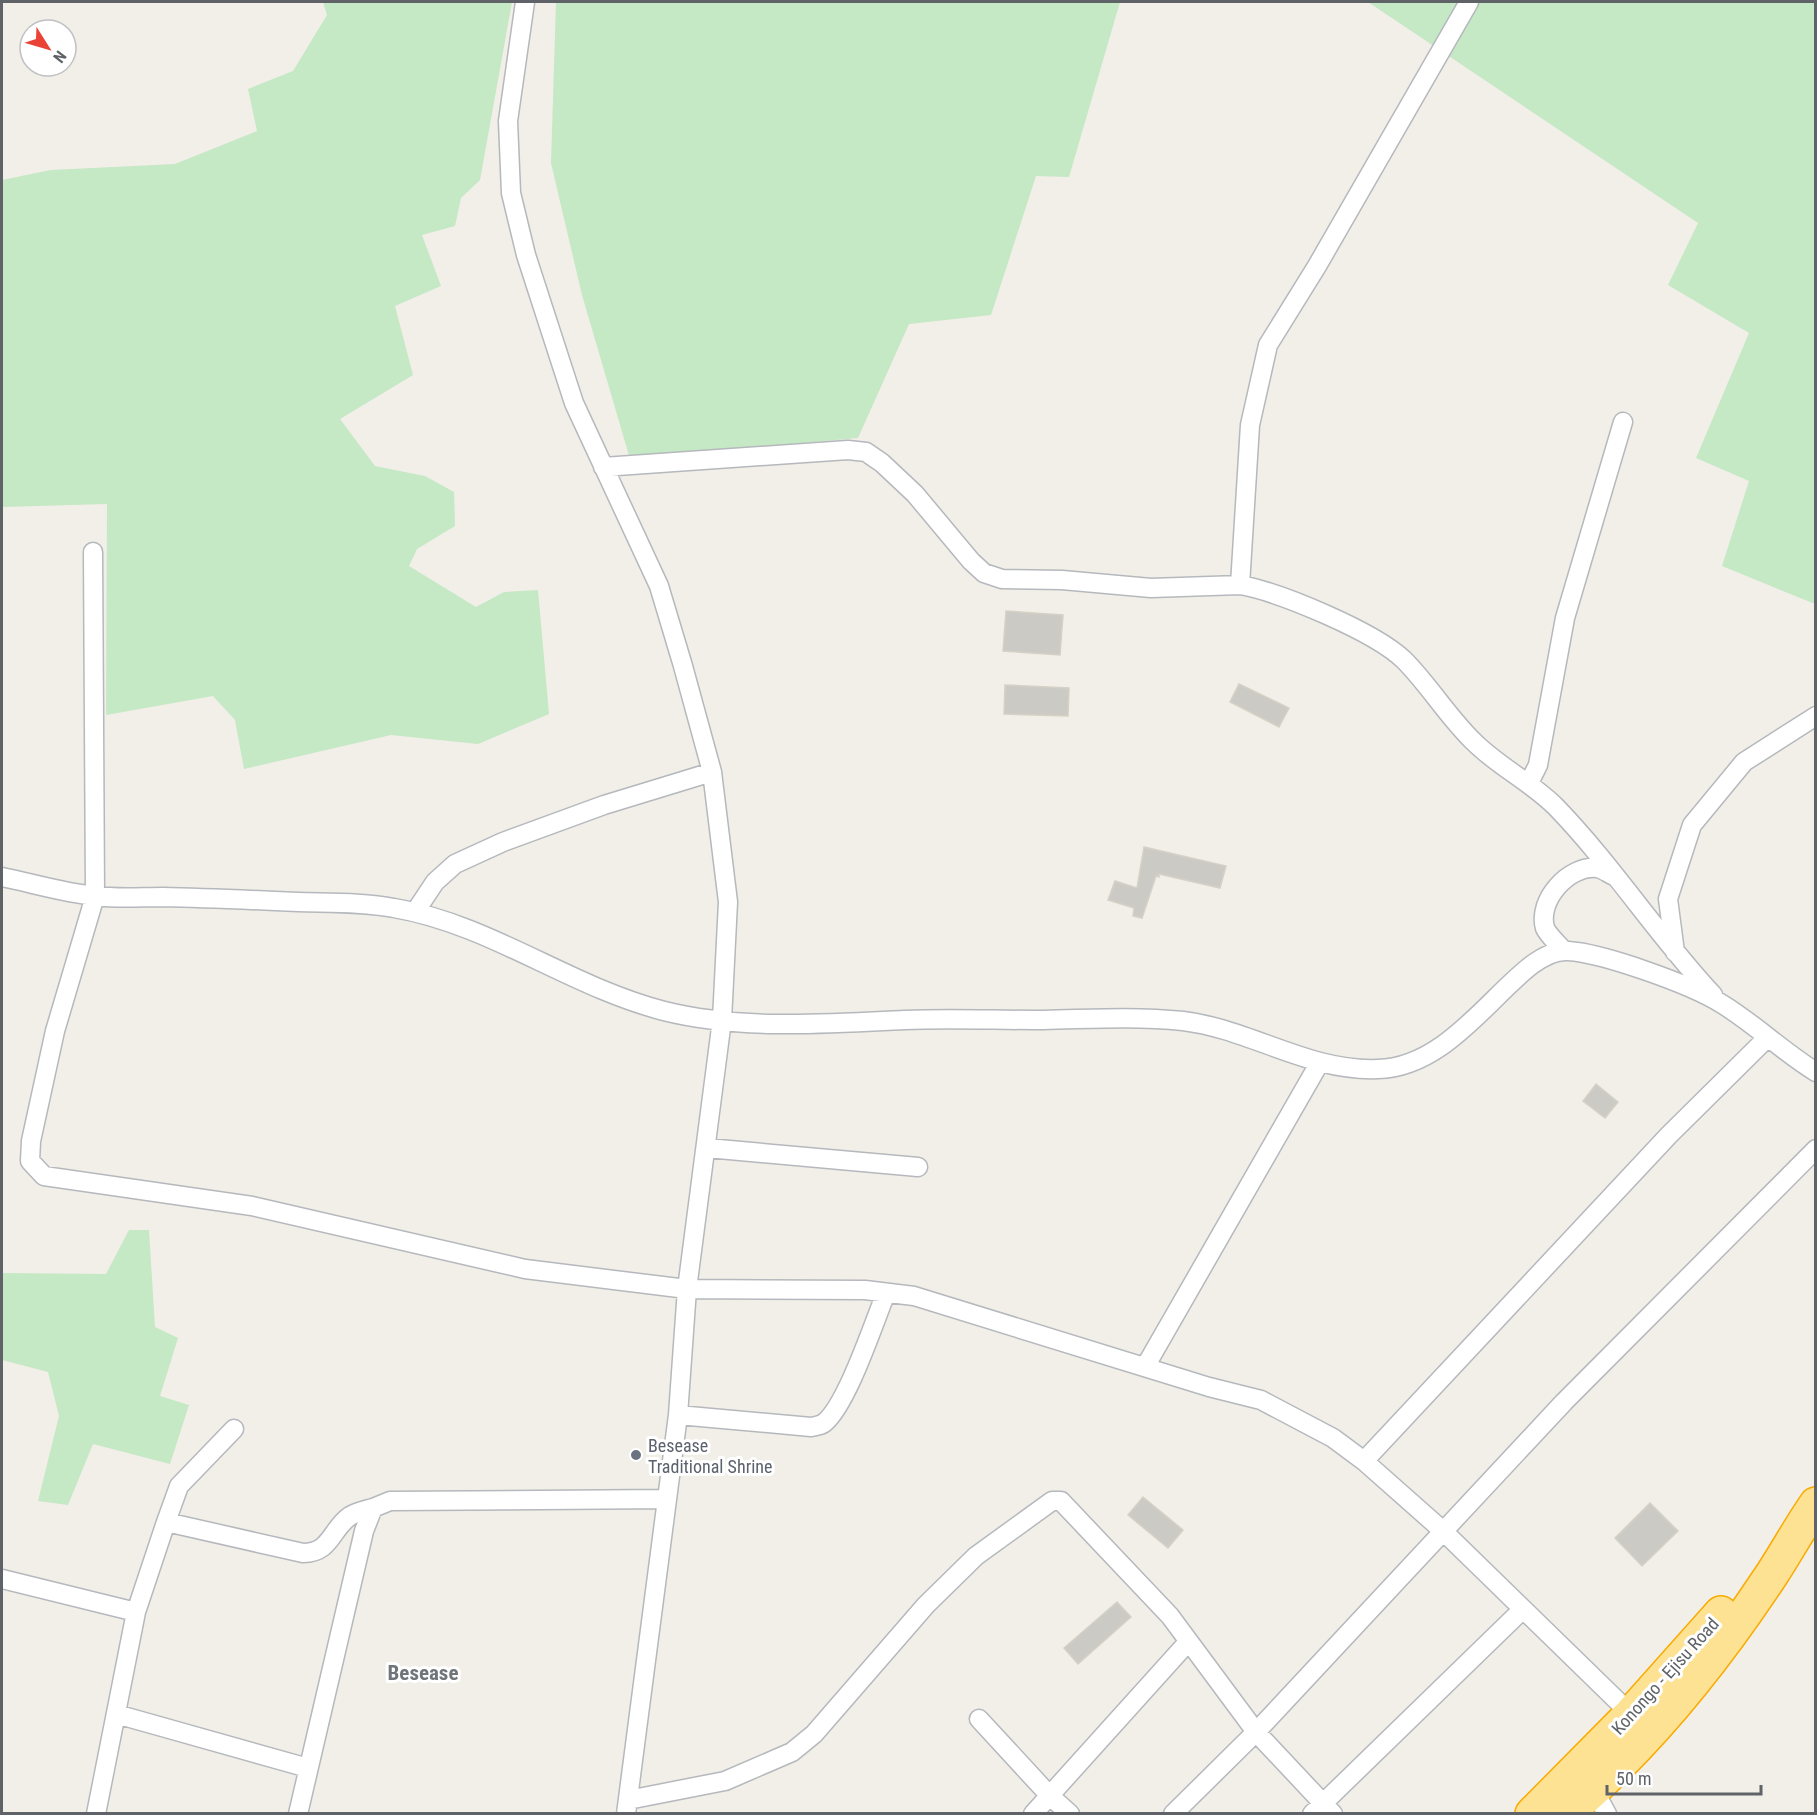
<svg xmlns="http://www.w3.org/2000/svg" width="1817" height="1815" font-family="'Roboto Condensed',sans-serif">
<rect width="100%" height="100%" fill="#f1efe8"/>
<!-- green -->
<path fill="#c5e8c5" d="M323,2H512L480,180L461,198L455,226L422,235L441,286L395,306L413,375L340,419L375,466L425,476L454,492L455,526L417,549L409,566L476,607L504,592L538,590L549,714L478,744L391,735L244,769L235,720L213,696L106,715L107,504L2,507V180L51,170L175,164L257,131L248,89L293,71L327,15Z
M556,2H1120L1069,177L1036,176L991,315L909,324L858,438L630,459L582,295L551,163Z
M1368,2H1815V604L1722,566L1749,481L1696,458L1749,333L1668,285L1698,223Z
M129,1230H149L155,1327L178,1338L160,1396L189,1405L170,1464L93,1444L68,1505L38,1501L59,1416L48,1372L2,1360V1273L106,1274Z"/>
<!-- building -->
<path fill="#cccac5" stroke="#d6d1c6" stroke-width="1.5" d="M1006,611L1063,615L1060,655L1003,651Z
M1239,684L1289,708L1279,727L1230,702Z
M1005,685L1069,688L1068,716L1004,714Z
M1144,847L1226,866L1220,888L1159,874V877L1156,876L1142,918L1133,916L1134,908L1108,900L1115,881L1137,888Z
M1596,1084L1618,1102L1605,1118L1583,1101Z
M1143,1497L1183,1530L1168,1548L1128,1515Z
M1650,1503L1678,1531L1642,1566L1615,1538Z
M1117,1602L1131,1617L1078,1664L1064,1648Z"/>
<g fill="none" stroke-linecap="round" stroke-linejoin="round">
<defs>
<path id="street" d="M525,2L508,121L511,193L526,255L574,403L659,586L683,666L712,772L728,902L722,1020L687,1289L678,1415L626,1814
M1469,2L1317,266L1268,345L1250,425L1240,585C1280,592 1375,632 1404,660C1429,685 1448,717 1474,742C1499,767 1531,782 1556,807C1613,866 1657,935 1713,995
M603,467L848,450L866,452L882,463L915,494L971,561L984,573L1002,579L1062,580L1151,588L1240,585
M93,552L95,896L55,1031L31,1141L30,1161L44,1176L252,1206L525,1269L687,1289L865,1290L914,1296L1209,1387L1261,1400L1333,1438L1364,1461L1442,1530L1636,1719
M1529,783L1538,765L1565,618L1623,422
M2,877C32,883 64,893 96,896C118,899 141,897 163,897C208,898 253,900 298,902C330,903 363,902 394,908C490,924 570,987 664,1011C740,1030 825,1024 904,1020C948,1018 993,1020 1038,1020C1086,1019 1135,1016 1183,1021C1250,1029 1309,1072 1378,1069C1464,1067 1516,947 1568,951C1603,953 1692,985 1722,1004C1755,1024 1783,1052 1816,1072
M415,912L435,882L455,864L503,842L604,805L712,772
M1563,950C1558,944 1548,935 1545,928C1537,900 1569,865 1597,868C1603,869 1609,874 1614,876
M1675,952L1668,899L1692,825L1744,762L1816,716
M707,1148L918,1167
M1145,1367L1320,1062
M678,1415L811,1427C815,1426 820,1426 824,1423C847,1405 874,1322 886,1293
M1364,1461L1669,1135L1767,1038
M166,1522L303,1553C331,1553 331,1529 350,1516C356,1512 366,1510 373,1508
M2,1579L136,1612
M116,1714L308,1768
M979,1719L1050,1796L1070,1814
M1594,1790L1607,1814
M628,1800L725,1781L792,1752L814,1734L926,1605L976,1556L1052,1501H1061L1170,1616L1256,1732L1333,1814
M96,1814L136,1612L166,1522L179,1486L234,1429
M298,1814L364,1531L373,1508L390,1501L666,1499
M1033,1814L1188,1642
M1173,1814L1256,1732L1564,1402L1816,1149
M1312,1814L1523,1609"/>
<path id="highway" d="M1532,1814L1631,1714L1721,1613
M1566,1814C1647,1746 1714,1662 1772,1574C1787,1551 1800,1527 1816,1504"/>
</defs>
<!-- street casing -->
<use href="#street" stroke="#b5b8bc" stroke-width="21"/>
<!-- highway casing -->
<use href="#highway" stroke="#f9ab00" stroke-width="36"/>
<!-- street -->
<use href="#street" stroke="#fff" stroke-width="18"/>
<!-- highway -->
<use href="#highway" stroke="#fde293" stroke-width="33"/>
</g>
<!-- markers -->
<circle fill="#6b7280" stroke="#fff" stroke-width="2" cx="636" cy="1455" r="6"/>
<g text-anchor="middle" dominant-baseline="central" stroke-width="6" stroke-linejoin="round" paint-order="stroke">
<!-- worship labels -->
<g font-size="18" fill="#5b616d" stroke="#fff" text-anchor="start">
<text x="648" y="1445">Besease<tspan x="648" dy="21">Traditional Shrine</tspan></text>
</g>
<!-- street labels -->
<g font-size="18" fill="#5f6368" stroke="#fff">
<text transform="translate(1665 1676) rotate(-48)">Konongo - Ejisu Road</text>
</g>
<!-- quarter labels -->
<g font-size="21" font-weight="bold" fill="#70757a" stroke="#fff">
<text x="423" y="1673">Besease</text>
</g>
</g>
<!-- border -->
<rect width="1817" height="1815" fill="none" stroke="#5f6368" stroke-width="6"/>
<!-- north arrow -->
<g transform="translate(48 48) rotate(127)"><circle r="28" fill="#ffffff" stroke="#bfc1c3" stroke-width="1.5"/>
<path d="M0-4.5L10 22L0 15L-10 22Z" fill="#ea4335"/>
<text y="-9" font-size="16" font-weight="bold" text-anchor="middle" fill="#5f6368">N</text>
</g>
<!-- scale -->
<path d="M1607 1785v9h154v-9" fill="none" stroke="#5f6368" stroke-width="3"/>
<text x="1616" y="1785" font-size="18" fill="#5f6368" stroke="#ffffff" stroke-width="4.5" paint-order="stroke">50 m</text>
</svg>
